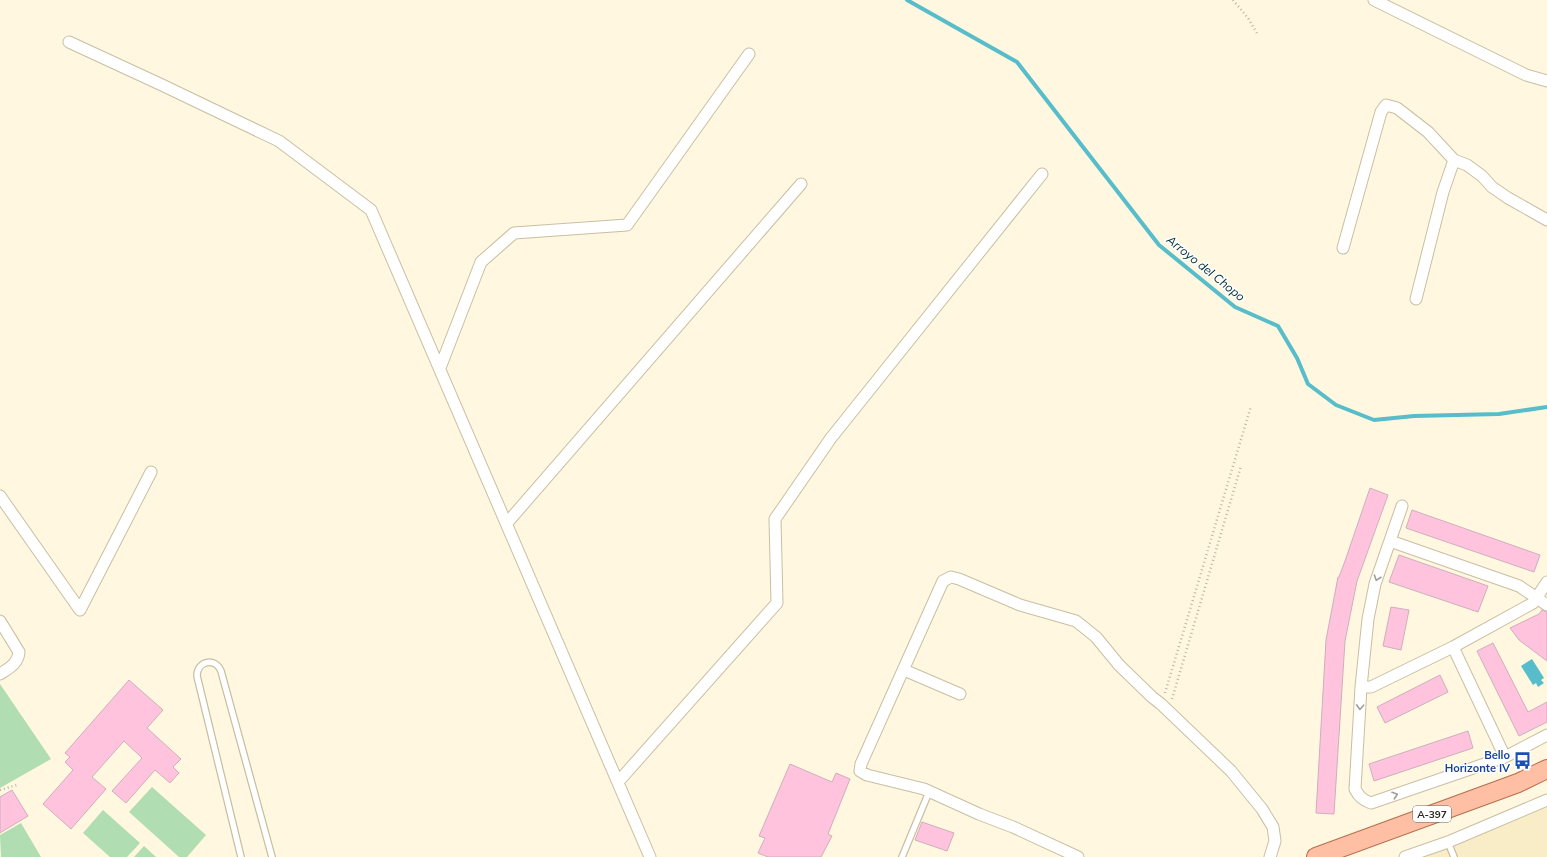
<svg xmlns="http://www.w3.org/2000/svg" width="1547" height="857" font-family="Mulish,sans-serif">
<rect width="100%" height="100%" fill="#fff7df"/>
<!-- built -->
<path fill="#f9edc8" d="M1547,800V857H1405Z"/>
<!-- green -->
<path fill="#b0ddb1" d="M0,684L51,759L0,788Z
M152,787L206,835L187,857H179L129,812Z
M103,810L140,843L127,857H110L83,833Z
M21,823L41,857H1L0,835Z
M144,846L156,857H134Z"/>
<!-- water -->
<path fill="#57bdca" d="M1532,659L1544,678L1541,680L1544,683L1538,687L1536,683L1533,685L1521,666Z"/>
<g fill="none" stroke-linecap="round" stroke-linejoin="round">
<!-- stream -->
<path stroke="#57bdca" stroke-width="4" d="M907,0L1017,62L1159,245L1235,307L1278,326L1297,358L1308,384L1336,405L1374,420L1414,416L1499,414L1547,407"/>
</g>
<!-- building -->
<path fill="#ffc3de" stroke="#cdafbc" d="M1370,488L1388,495L1357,581L1345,641L1334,814L1316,813L1326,640L1338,577H1339L1345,561Z
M1412,510L1540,555L1534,572L1406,528Z
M1399,555L1488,586L1478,612L1389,582Z
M1391,607L1409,610L1401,650L1383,646Z
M1542,610L1547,612V661L1519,640L1510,628L1539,614Z
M1493,643L1528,712L1547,702V722L1519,736L1477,651Z
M1440,675L1448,692L1385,723L1377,707Z
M129,680L163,710L147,728L181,759L173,767L179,773L170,783L155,770L126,803L112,791L142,758L124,741L92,777L106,789L71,829L43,804L73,770L65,762L70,757L65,753Z
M1468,731L1473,748L1374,781L1369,764Z
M790,764L832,782L836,773L850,779L828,834L832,836L821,857H768L758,853L765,838L759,836Z
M12,790L28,816L0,833V797Z
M922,822L954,833L947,851L915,840Z"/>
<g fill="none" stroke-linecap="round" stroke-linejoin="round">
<defs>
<path id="lane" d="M1448,842L1454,857
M241,857L197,676C197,661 215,657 221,671L272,857
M902,857L929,792"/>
<path id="street" d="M1374,0L1526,75L1547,81
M69,42L162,85L279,141L371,210L650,857
M1343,248L1381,112L1386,105L1397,108L1428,132L1454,160L1467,165L1482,176L1492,187L1508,198L1547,220
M1416,299L1443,192L1454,160
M440,368L481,262L514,233L627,225L749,54
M0,496L80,610L151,472
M1402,506L1375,584L1368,619L1361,687L1355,789C1359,797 1363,800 1371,803L1505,757L1547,735
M507,523L801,184
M1390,541L1519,586L1547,605
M0,621L19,652C18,664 9,668 0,674
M1453,647L1505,757
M904,670L960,694
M1361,687H1371L1453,647L1533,603L1547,582
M618,782L777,603L775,519L831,438L1042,174
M1078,857L1013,827L979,814L924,789L867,775L860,771L861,764L943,581L951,577L959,579L1020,605L1076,621L1096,637L1119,665L1152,697L1161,704L1231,771L1262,809L1273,827L1275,841L1270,857
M1405,857L1448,842L1547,800"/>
<path id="primary" d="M1316,857L1518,783L1547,769"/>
</defs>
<!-- lane casing -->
<use href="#lane" stroke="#c8bfa3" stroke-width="8"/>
<!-- street casing -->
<use href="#street" stroke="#c8bfa3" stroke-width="13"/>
<!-- primary casing -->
<use href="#primary" stroke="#b46e4d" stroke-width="20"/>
<!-- path -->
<path stroke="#bcb6a2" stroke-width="2.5" stroke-dasharray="1 3" stroke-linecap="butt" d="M1233,0L1248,18L1258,35
M1165,693L1251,406
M1172,699L1241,466
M0,790L17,785"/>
<!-- lane -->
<use href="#lane" stroke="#fff" stroke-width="5.5"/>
<!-- street -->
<use href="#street" stroke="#fff" stroke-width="11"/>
<!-- primary -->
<use href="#primary" stroke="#febfa4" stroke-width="18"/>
</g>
<!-- one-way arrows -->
<defs><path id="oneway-chevron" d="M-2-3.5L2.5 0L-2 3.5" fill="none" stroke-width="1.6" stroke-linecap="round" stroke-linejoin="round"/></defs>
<g stroke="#a09e99">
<use href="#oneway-chevron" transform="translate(1377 578) rotate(109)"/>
<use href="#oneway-chevron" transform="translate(1360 707) rotate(93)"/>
<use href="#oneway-chevron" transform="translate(1395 795) rotate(-18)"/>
</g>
<!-- icons -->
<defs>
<symbol id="bus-bare" viewBox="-9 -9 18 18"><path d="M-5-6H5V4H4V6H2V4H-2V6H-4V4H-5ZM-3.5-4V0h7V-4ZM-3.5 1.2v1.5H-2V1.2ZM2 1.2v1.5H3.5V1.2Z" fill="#1a4fb4" stroke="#fff" stroke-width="2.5" paint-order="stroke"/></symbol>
</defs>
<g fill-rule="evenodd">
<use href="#bus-bare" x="1510" y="748" width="25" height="25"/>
</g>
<g text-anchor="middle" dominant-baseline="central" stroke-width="3" stroke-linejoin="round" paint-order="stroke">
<!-- shield labels -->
<rect fill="#fff" stroke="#6b6860" stroke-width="1" x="1413" y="806" width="38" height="16" rx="3"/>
<g font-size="10" font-weight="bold" fill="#2b271c">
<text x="1432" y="814">A-397</text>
</g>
<!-- transit labels -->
<g font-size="11" font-weight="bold" fill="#164399" stroke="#fff" text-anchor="end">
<text x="1510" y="755">Bello<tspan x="1510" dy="13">Horizonte IV</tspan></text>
</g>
<!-- water labels -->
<g font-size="12" font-style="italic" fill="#003137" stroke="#fff">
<text transform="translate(1206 268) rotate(39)">Arroyo del Chopo</text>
</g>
</g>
</svg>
